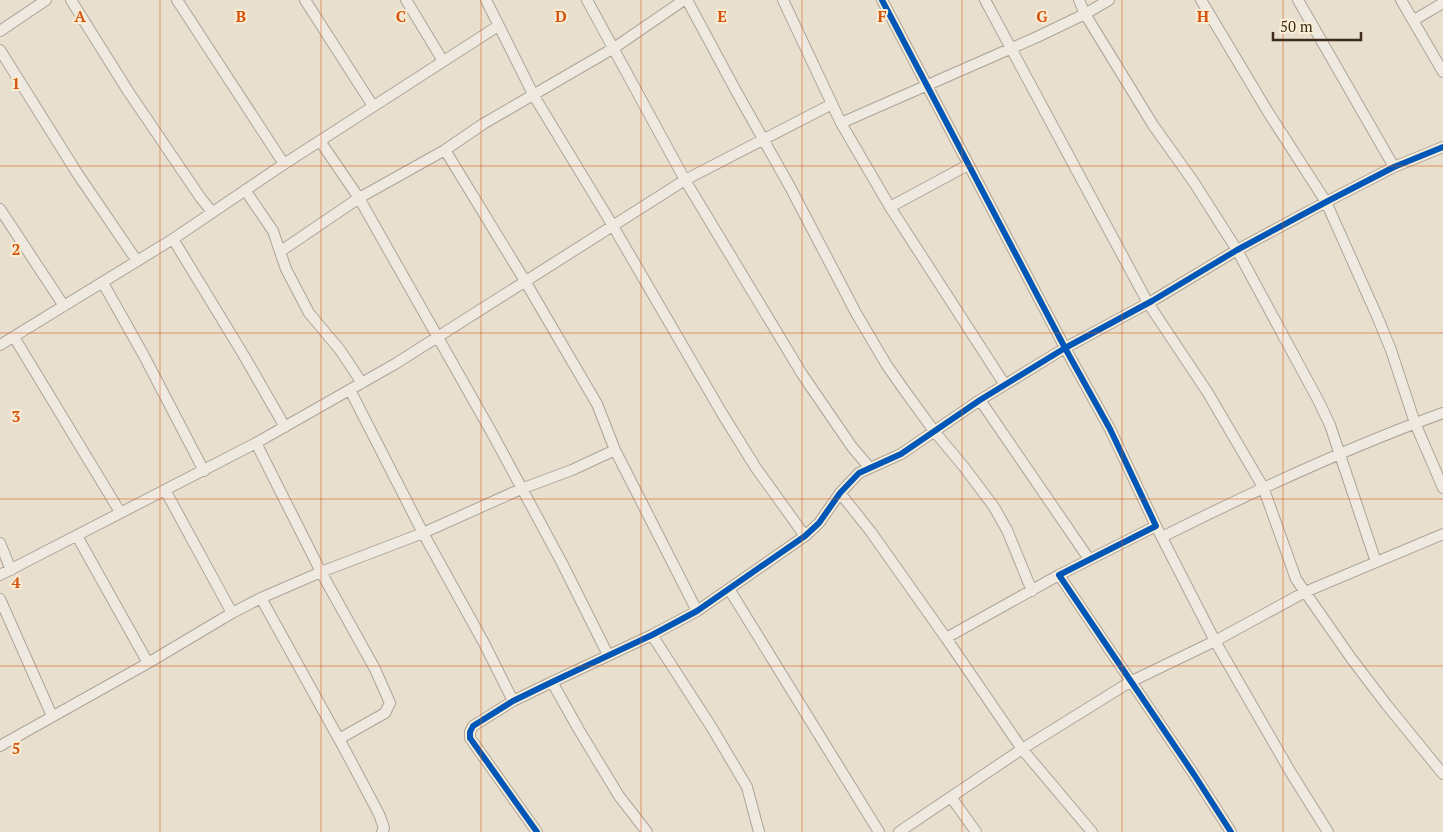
<svg xmlns="http://www.w3.org/2000/svg" width="1443" height="832" font-family="'PT Serif',serif">
<rect width="100%" height="100%" fill="#e8dfce"/>
<g fill="none" stroke-linecap="round" stroke-linejoin="round">
<defs>
<path id="street" d="M71,0L128,91L200,197L212,212
M177,0L284,164
M305,0L373,106
M406,0L443,61
M486,0L534,96L613,226L723,415L756,468L805,536
M587,0L685,180L802,374L852,447L870,468
M687,0L736,91L789,185L856,313L886,364L902,387L934,431L964,467L994,507L1007,530L1032,591
M783,0L841,123L890,207L1005,385
M882,0L1065,348L1110,429L1156,526L1059,575L1195,776L1231,832
M985,0L1148,303L1208,393L1263,487L1296,579L1351,658L1386,704L1443,774
M1079,0L1085,14L1153,125L1193,181L1237,250L1318,400L1330,425L1376,562
M1201,0L1268,112L1326,202L1377,316L1391,350L1415,423L1443,488
M1298,0L1394,167
M1401,0L1443,72
M1414,20L1443,3
M0,31L46,0
M0,50L77,173L137,261
M841,123L1037,37L1085,14L1109,0
M320,141L359,198L492,433L562,563L608,655
M445,150L525,281L597,404L615,450L697,611
M245,190L273,231L286,269L309,313L340,350L362,383
M890,207L968,165
M0,209L64,306
M173,239L243,354L285,427
M281,251L359,198L445,150L483,124L614,48L684,0
M103,283L143,354L204,471
M14,337L120,512
M0,345L173,239L284,164L498,26
M350,390L423,533L484,643L513,701
M980,400L1089,559
M256,443L321,572L375,669L390,703L385,713L339,739
M165,490L232,613
M840,493L871,532L946,638L1059,575
M77,536L148,663
M1162,537C1254,491 1346,448 1443,413
M0,543L11,570
M0,575L256,443L395,364L685,180L832,104
M729,589L879,832
M261,598L345,750L379,814L384,828L382,832
M0,599L52,716
M652,635L712,728L747,787L759,832
M946,638L1022,749L1092,832
M552,682L579,730L619,796L647,832
M0,746L148,663L232,613L261,598L321,572L423,533L521,489L572,470L615,450
M951,797L976,832
M537,832L470,738V732L473,726L513,701L552,682L652,635L697,611L805,536L819,523L840,493L859,473L901,454L980,400L1065,348L1152,301L1237,250L1326,202L1394,167L1443,147
M899,832L1022,749L1130,682L1215,641L1156,526
M1328,832L1291,773L1215,641L1305,592L1443,534"/>
</defs>
<!-- street casing -->
<use href="#street" stroke="#ada497" stroke-width="12"/>
<!-- street -->
<use href="#street" stroke="#efeae1" stroke-width="10"/>
<defs>
<path id="cycleway" d="M882,0L1065,348L1110,429L1156,526L1059,575L1195,776L1231,832
M537,832L470,738V732L473,726L513,701L552,682L652,635L697,611L805,536L819,523L840,493L859,473L901,454L980,400L1065,348L1152,301L1237,250L1326,202L1394,167L1443,147"/>
</defs>
<!-- cycleway casing -->
<use href="#cycleway" stroke="#f9edd4" stroke-width="9"/>
<!-- cycleway -->
<use href="#cycleway" stroke="#0057b8" stroke-width="6"/>
</g>
<!-- grid -->
<path fill="none" stroke="#d7540e" stroke-width="1" stroke-opacity="0.55" d="M160,0V832M321,0V832M481,0V832M641,0V832M802,0V832M962,0V832M1122,0V832M1283,0V832M0,166H1443M0,333H1443M0,499H1443M0,666H1443"/>
<g font-size="16" text-anchor="middle" font-weight="bold" fill="#d7540e" stroke="#f9edd4" stroke-width="4" stroke-linejoin="round" paint-order="stroke">
<text x="80" y="22">A</text>
<text x="241" y="22">B</text>
<text x="401" y="22">C</text>
<text x="561" y="22">D</text>
<text x="722" y="22">E</text>
<text x="882" y="22">F</text>
<text x="1042" y="22">G</text>
<text x="1203" y="22">H</text>
<text x="16" y="89">1</text>
<text x="16" y="255">2</text>
<text x="16" y="422">3</text>
<text x="16" y="588">4</text>
<text x="16" y="754">5</text>
</g>
<!-- scale -->
<path d="M1273 32v8h88v-8" fill="none" stroke="#3e2c1d" stroke-width="2.5"/>
<text x="1280" y="32" font-size="15" fill="#3e2c1d" stroke="#f9edd4" stroke-width="4" paint-order="stroke">50 m</text>
</svg>
